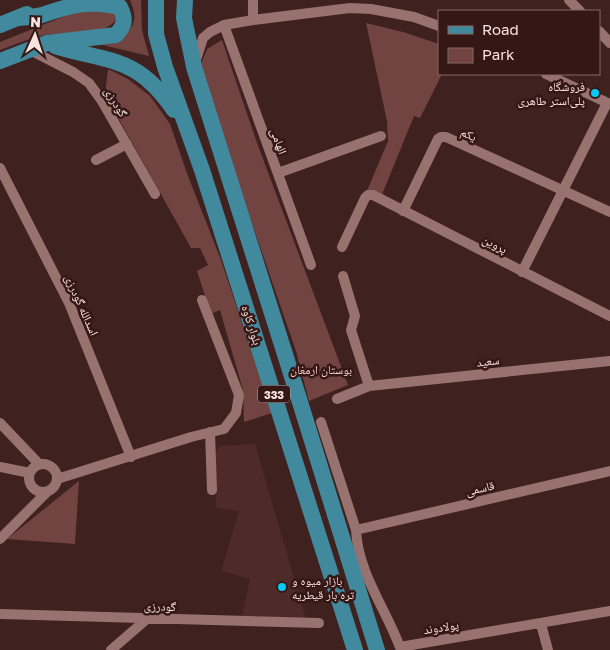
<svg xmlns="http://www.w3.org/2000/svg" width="610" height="650" font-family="'Golos Text','Noto Naskh Arabic',sans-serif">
<rect width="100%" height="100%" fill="#3f2120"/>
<!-- built -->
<path fill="#4e2a28" d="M255,444L306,619L242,616L250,579L221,571L239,511L216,508V451L220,446Z"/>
<!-- green -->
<path fill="#714441" d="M130,0H141L142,30L149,56L94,43C119,38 145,32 130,0Z
M103,4L118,17C103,40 69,31 45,35C30,38 14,45 0,50V42L65,16Z
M366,23L403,32L439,44V74H442L420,118L414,116L381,197L367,191L388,141L387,121Z
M222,40L257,143L348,385L309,401L296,351L217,122L201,64L207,49Z
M108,69L128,79L150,96L170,124L188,176L221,260L272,413L244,422L243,390L220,310L211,314L197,271L208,265L200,248H191L105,94Z
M79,481L75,544L7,539Z"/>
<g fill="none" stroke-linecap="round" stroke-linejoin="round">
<!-- minor -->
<path stroke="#97726f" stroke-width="10" d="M569,0L580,11
M253,20V0
M224,25L311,265
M599,31L610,43
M30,50L73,72L89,83L102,101L155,194
M195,63L203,38L210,32L224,25L253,20L350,8L371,9L414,17L439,26
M546,74L610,104
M96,160L127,144
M0,168L69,303L131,457
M278,173L381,136
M403,211L438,139L441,137H446L610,212
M342,247L365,198L368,195H373L610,316
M522,272L607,103
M343,276L355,316L351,330L369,386
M337,399L369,386L610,361
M321,422L356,530C358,574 387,610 401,650
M0,423L39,464
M210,432L212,490
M29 478a14 14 0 1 1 28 0a14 14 0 1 1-28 0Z
M0,467L30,473
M57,479L191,437L224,429L236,413L239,395L202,300
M356,530L610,471
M0,539L47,492
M0,614L319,623
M541,624L548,650
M400,647L610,611
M111,650L148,618"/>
<!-- primary -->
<path stroke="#41899d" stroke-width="16" d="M156,0V34L165,67L202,170L355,650
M185,0L184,18L194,67L295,386L377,650
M0,25L27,14
M55,46C111,63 137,56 174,110
M0,61L47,43L116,35C125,25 126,19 120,7C88,0 71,5 42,15C35,17 26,17 18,18"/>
</g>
<!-- markers -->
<g fill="#00cbf9" stroke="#351816" stroke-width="2">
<circle cx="595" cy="93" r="5"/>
<circle cx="282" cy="587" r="5"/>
</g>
<g text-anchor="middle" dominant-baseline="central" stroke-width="5" stroke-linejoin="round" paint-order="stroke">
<!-- shield labels -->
<rect fill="#351816" stroke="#bea6a4" stroke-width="1" x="258" y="385.5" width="32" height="17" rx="4"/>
<g font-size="11" font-weight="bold" fill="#f8e3e1">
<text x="274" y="394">333</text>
</g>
<!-- poi labels -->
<g font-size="12" fill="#f8e3e1" stroke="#351816" text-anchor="end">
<text x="585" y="86">فروشگاه<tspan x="585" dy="14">پلی‌استر طاهری</tspan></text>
<text x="292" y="580" text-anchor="start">بازار میوه و<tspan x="292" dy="14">تره بار قیطریه</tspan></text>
</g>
<!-- street labels -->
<g font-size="12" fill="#f8e3e1" stroke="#351816">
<text transform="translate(116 102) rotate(59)">گودرزی</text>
<text transform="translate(469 134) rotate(25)">یکم</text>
<text transform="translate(279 141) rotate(70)">الهامی</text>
<text transform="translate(495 244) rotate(27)">پروین</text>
<text transform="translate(82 305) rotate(66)">اسدالله گودرزی</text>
<text transform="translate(252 325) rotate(72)">بلوار کاوه</text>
<text transform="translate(488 361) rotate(-6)">سعید</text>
<text transform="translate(480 488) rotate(-13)">قاسمی</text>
<text transform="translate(160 606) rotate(2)">گودرزی</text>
<text transform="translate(441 627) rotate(-9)">پولادوند</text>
</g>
<!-- park labels -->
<g font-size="12" fill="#f9d0cd" stroke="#351816">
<text x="321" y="369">بوستان ارمغان</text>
</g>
</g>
<!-- legend -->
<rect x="438" y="10" width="162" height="65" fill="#351816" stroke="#836967"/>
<rect x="448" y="26" width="25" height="8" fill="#41899d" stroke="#836967"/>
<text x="482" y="35" font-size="15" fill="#f8e3e1">Road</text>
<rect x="448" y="48" width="25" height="15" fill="#714441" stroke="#836967"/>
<text x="482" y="60" font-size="15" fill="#f8e3e1">Park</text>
<!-- north arrow -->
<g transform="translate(35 35) rotate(3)" stroke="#351816" stroke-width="4" paint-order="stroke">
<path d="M0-4L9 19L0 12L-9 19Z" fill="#f8e3e1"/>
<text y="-8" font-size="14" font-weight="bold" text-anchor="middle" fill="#f8e3e1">N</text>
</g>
</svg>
